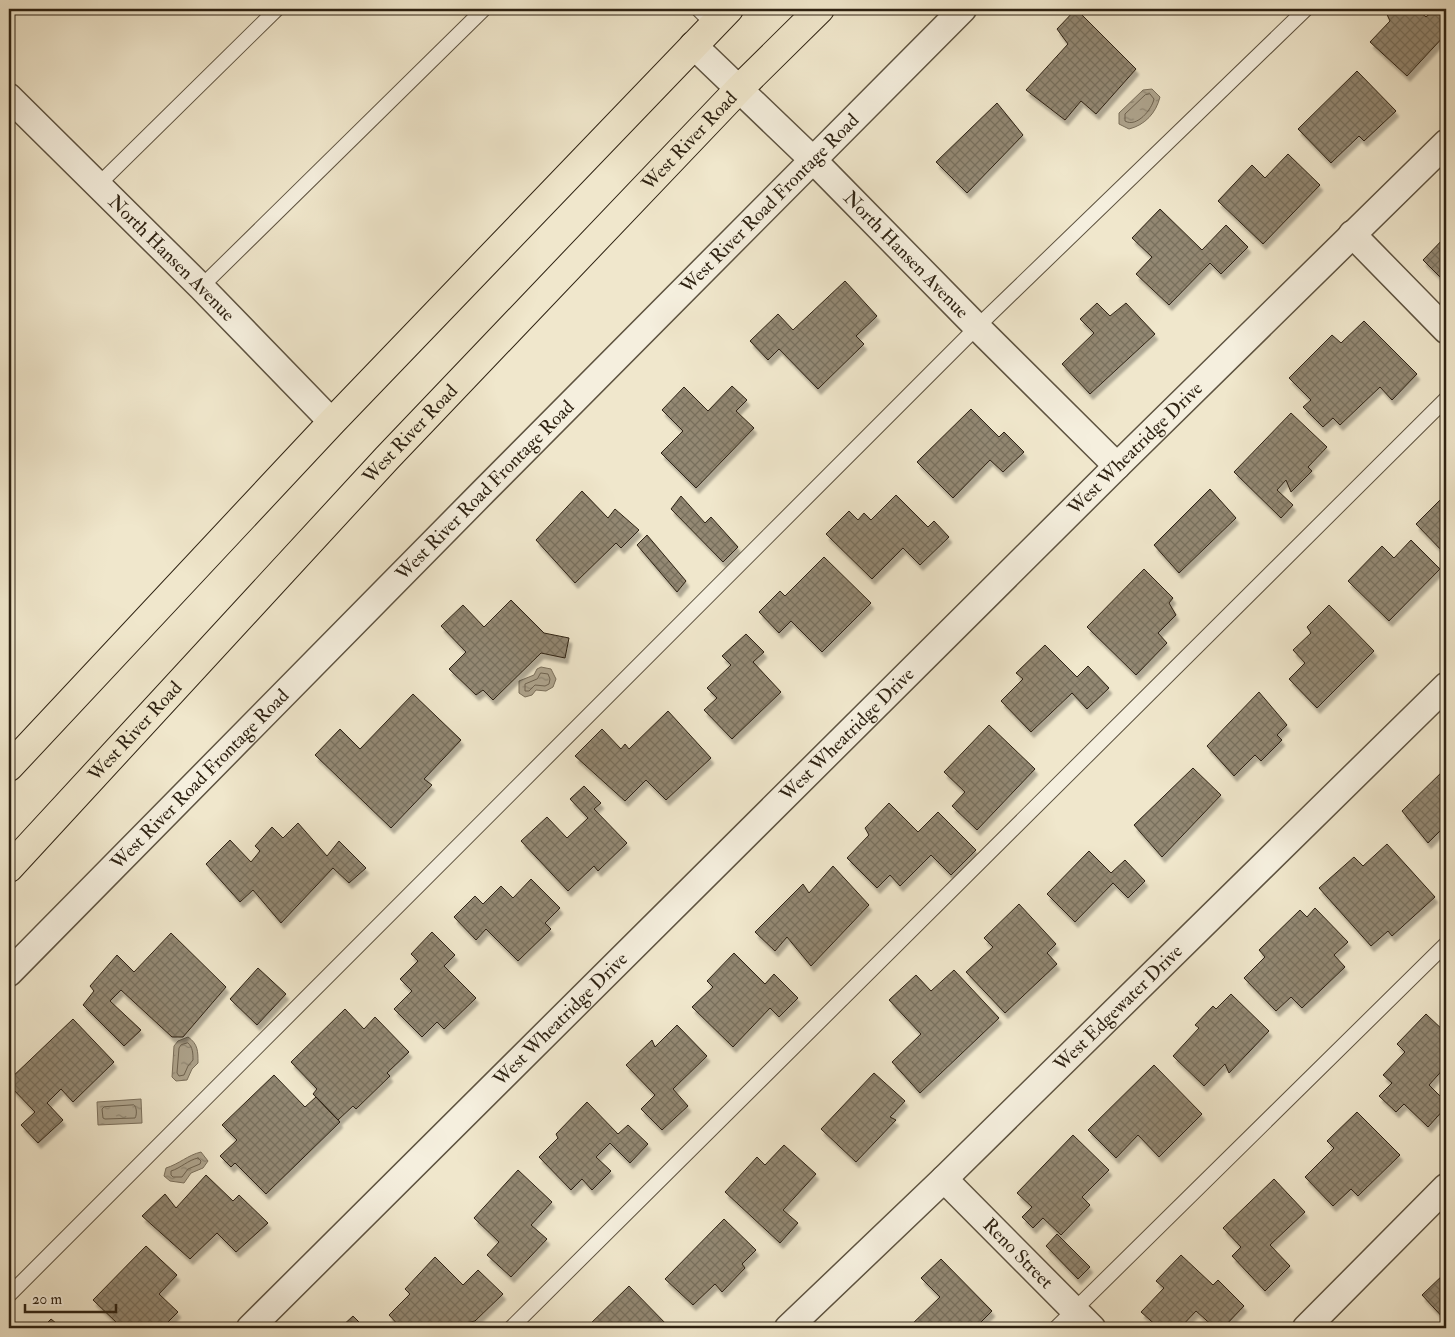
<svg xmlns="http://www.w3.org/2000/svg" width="1455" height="1337" font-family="'IM FELL Double Pica',serif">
<defs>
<pattern id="water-ripples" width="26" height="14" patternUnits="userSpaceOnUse" patternTransform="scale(1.25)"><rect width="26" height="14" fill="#aea48d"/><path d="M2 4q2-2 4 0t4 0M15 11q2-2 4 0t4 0" fill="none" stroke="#8e8572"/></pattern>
<pattern id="building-cross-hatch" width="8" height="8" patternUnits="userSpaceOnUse" patternTransform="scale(1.25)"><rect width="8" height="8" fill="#938873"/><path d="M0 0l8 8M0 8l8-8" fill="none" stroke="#786f5d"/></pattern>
<filter id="shadow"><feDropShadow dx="3" dy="5.5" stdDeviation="1" flood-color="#0004"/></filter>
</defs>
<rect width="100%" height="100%" fill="#f0e7cc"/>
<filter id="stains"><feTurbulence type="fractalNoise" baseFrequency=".004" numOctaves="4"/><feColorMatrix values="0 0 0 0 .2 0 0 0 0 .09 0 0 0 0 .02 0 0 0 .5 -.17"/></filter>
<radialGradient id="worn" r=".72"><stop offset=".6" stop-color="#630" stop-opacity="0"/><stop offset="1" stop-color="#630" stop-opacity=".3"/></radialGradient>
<!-- water -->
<path fill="url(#water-ripples)" stroke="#7b705c" d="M1152,89L1160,97C1156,113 1145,125 1129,129L1119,124V113L1143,90Z
M541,667L551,669L556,679L553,687L546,691L536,690L532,695L525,697L519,693V681L534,675L537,669Z
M188,1037C198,1044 198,1051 198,1063L192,1069L187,1080L176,1081L172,1077L174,1046L178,1041Z
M141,1099L142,1123L98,1125L97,1102Z
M201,1152L208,1161L203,1168L191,1173L184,1183L170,1181L164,1176L166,1168C179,1164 188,1155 201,1152Z"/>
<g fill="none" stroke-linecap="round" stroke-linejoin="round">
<!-- shore -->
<path stroke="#6e6350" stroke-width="1" d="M1150,94L1154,99C1152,109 1137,128 1125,121V114L1145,95Z
M541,673L548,674L550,679L549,684L545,686L535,685L529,691H525V684L537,679Z
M188,1043C193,1047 193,1054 193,1060L188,1066L184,1075L179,1076L177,1073L179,1048L181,1045Z
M134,1105C137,1107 137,1115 135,1118L105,1119L103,1118L102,1109L104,1107Z
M198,1158L201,1161L200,1164L188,1169L182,1177H173L171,1175V1171C181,1168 188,1160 198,1158Z"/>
</g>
<!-- building -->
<path fill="url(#building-cross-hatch)" stroke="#2e2212" filter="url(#shadow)" d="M1076,9L1136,69L1096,114L1081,101L1065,120L1026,90L1068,44L1057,29Z
M1386,9H1417L1426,17L1435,9L1446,19V34L1407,76L1370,42L1390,21L1385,10Z
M1357,71L1396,111L1364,141L1359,136L1331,163L1298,129Z
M997,103L1023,135L967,193L936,162Z
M1288,154L1320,185L1263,244L1218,201L1252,165L1265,178Z
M1160,209L1202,250L1226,225L1248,247L1221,274L1210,263L1169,305L1136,274L1152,257L1132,238Z
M1446,236V283L1423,260Z
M845,281L877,316L856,336L864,344L818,389L779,349L768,360L750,341L778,314L793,330Z
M1097,303L1110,316L1126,303L1155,334L1090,394L1062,364L1094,333L1080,319Z
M1364,321L1417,374L1392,400L1380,387L1340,425L1333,418L1323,427L1303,407L1311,400L1289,378L1332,335L1341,343Z
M732,386L747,400L736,411L754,428L696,488L661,453L683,431L662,410L684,387L708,411Z
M971,409L999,437L1004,432L1024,452L1003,472L990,460L953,498L917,462Z
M1291,413L1327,447L1308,467L1312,471L1291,492L1286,480L1277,490L1293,505L1281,518L1234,472Z
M1210,489L1236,518L1179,573L1154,545Z
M582,491L608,518L615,509L639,530L621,548L616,543L575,583L536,540Z
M1446,494V555L1416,524Z
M896,495L928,527L934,521L949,537L920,565L903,548L872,579L826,534L849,511L858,520L864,513L871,520Z
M681,496L705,523L711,517L738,547L723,562L671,509Z
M647,535L686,581L677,592L637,545Z
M1411,540L1440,569L1389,621L1348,581L1382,546L1394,558Z
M824,557L871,603L822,652L791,621L779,633L759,612L780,591L785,596Z
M1144,569L1173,598L1169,603L1176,615L1158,633L1167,643L1136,675L1087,627Z
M511,600L544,633L569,638L565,658L541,653L493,700L483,690L476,695L449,669L466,652L441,626L463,605L484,627Z
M1329,605L1374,651L1317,708L1289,679L1305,663L1293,650L1311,633L1307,627Z
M746,634L764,652L753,662L781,692L732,739L704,710L717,698L707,688L731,665L722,656Z
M1045,645L1077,677L1088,666L1109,688L1087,709L1072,693L1031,732L1001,701L1023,679L1016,673Z
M1259,692L1287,725L1277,735L1282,740L1261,761L1255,755L1234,776L1207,746Z
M413,694L461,740L424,779L432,785L391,828L315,755L340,729L360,749Z
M668,711L711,758L666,800L646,780L625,801L575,756L602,729L621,749L625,744L629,749Z
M989,725L1035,769L977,830L952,806L965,792L944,772Z
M1193,768L1221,795L1162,857L1134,825Z
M1446,768V825L1428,843L1402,811Z
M584,786L601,803L594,809L627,843L598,871L594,866L568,891L521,841L547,817L567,838L588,818L570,799Z
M889,803L918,832L938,812L976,850L951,875L931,855L900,886L890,875L877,888L847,858L869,835L865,828Z
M298,823L327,856L339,841L366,868L349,883L333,868L281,923L253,890L240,902L206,864L230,840L251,862L260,851L255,846L272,827L283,838Z
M1387,844L1435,897L1392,936L1388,931L1371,946L1319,888L1354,857L1363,866Z
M1089,851L1111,873L1125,860L1145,881L1128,898L1113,883L1075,922L1047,894Z
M833,866L869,905L811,966L787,937L775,951L755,932L803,884L809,893Z
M531,879L560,908L545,923L551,929L518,961L486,929L476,940L454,917L475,896L483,904L501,886L513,898Z
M1019,904L1056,944L1047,953L1057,964L1005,1013L966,972L993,947L984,938Z
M1315,908L1348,942L1334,955L1345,967L1302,1008L1291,997L1276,1011L1244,978L1265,957L1259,950L1300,910L1307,917Z
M432,932L455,955L444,966L476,998L444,1029L437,1022L422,1037L394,1009L412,991L400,979L418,961L411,954Z
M171,933L226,987L183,1037H172L121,990L110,1001L141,1030L124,1046L83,1005L94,991L90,986L117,955L134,972Z
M734,953L765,984L774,974L798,998L779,1017L770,1008L733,1047L692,1007L713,987L707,981Z
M258,968L286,994L257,1025L230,999Z
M954,970L999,1018L920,1093L892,1062L921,1034L889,1000L916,975L931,991Z
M1231,994L1269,1031L1229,1073L1225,1064L1204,1086L1173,1056L1199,1028L1195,1025L1213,1006L1216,1009Z
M345,1009L364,1029L375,1017L409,1052L387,1073L390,1076L356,1109L353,1106L338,1120L313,1094L317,1089L291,1062Z
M1426,1014L1446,1033V1066L1429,1085L1446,1102V1107L1428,1127L1404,1104L1396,1112L1379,1096L1392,1083L1383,1075L1405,1052L1397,1044Z
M73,1019L114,1062L73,1102L61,1089L47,1103L63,1120L38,1143L21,1125L35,1112L9,1085V1080Z
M677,1025L707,1056L673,1089L688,1106L662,1130L641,1109L655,1095L626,1065L652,1040L655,1047Z
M1154,1065L1202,1114L1159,1157L1138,1135L1116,1158L1088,1130Z
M874,1073L905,1101L890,1117L896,1120L856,1162L821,1129Z
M274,1075L305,1107L316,1097L340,1122L266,1194L235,1163L231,1167L220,1156L237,1140L222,1125Z
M587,1102L618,1134L628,1125L648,1144L630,1163L610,1143L596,1157L611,1171L592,1190L582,1179L571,1190L539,1157L558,1138L556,1134Z
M1357,1112L1400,1155L1358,1196L1351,1189L1333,1206L1305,1177L1334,1148L1327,1141Z
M1073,1135L1109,1170L1082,1197L1090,1205L1061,1235L1043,1218L1033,1228L1022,1217L1032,1207L1017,1193Z
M784,1145L816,1174L783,1210L798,1223L780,1243L725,1192L757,1157L765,1165Z
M518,1170L552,1202L531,1225L547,1239L511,1277L487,1255L499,1242L474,1218Z
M206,1175L233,1201L239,1195L268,1223L236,1252L217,1233L190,1259L142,1216L165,1194L176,1208Z
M1274,1179L1305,1212L1270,1245L1290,1266L1265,1291L1232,1256L1241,1247L1223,1228Z
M724,1219L756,1250L742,1264L745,1268L722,1292L715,1284L693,1305L665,1279Z
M1057,1234L1090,1267L1078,1279L1046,1246Z
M146,1246L177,1275L159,1294L178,1312L162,1328H114L118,1324L93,1300Z
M1181,1255L1213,1285L1218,1280L1244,1306L1223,1328H1215L1196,1311L1180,1328H1159L1141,1312L1164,1288L1156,1281Z
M435,1257L463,1285L478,1270L503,1294L475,1321L452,1326L450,1328H401L389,1315L410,1294L405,1289Z
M941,1259L992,1311L975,1328H908L940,1297L921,1278Z
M1446,1272V1321L1422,1295Z
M629,1286L670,1328H588L587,1327Z
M353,1316L365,1328H340Z
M51,1319L62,1328H42Z"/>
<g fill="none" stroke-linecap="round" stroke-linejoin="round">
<defs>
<path id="service" d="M698,9L713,24
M99,184L277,9
M201,287L484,9
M9,1295L977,327L1306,9
M511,1328L1446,399
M1056,1328L1446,944"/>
<g id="minor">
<path id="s1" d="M693,45L813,160L977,327L1117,466"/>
<path id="s2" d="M9,97L201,287L332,422"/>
<path d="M1352,234L1446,330"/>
<path id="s3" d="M9,973L483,492L963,9"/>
<path id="s4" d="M944,1179L1092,1328"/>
<path id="s5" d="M250,1328L1117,466L1446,143"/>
<path id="s6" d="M788,1328L944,1179L1446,686"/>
<path d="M1306,1328L1446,1187"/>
</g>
<g id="primary">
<path d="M9,767L332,422L729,9"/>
<path id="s7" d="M9,868L387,458L739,89L820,9"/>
</g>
</defs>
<!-- service casing -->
<use href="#service" stroke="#5e5340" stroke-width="16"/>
<!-- minor casing -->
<use href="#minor" stroke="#5e5340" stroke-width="29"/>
<!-- primary casing -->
<use href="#primary" stroke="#2e2212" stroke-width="30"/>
<!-- service -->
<use href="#service" stroke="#f5efde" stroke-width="14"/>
<!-- minor -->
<use href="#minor" stroke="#f5efde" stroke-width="26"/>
<!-- primary -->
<use href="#primary" stroke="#f0e7cc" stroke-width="28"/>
</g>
<g text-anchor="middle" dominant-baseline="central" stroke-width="5" stroke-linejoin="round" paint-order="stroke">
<!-- street labels -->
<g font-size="19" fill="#2e2212" stroke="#f5efde">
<text stroke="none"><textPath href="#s7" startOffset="996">West River Road</textPath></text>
<text stroke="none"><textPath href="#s3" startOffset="1082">West River Road Frontage Road</textPath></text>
<text stroke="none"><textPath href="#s1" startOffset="299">North Hansen Avenue</textPath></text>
<text stroke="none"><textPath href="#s2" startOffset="229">North Hansen Avenue</textPath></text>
<text stroke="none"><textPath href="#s7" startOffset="591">West River Road</textPath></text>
<text stroke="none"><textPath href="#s5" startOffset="1248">West Wheatridge Drive</textPath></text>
<text stroke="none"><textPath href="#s3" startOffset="678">West River Road Frontage Road</textPath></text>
<text stroke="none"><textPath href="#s7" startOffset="186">West River Road</textPath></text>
<text stroke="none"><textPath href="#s5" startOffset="842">West Wheatridge Drive</textPath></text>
<text stroke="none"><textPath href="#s3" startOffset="272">West River Road Frontage Road</textPath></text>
<text stroke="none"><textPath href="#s6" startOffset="460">West Edgewater Drive</textPath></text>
<text stroke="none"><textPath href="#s5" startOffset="438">West Wheatridge Drive</textPath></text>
<text stroke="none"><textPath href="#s4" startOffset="105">Reno Street</textPath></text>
</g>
</g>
<!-- margin -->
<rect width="1455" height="1337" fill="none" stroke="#f0e7cc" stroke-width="30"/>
<rect x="10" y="10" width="1435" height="1317" fill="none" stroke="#2e2212" stroke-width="2.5"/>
<rect x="15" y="15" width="1425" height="1307" fill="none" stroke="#2e2212"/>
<!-- scale -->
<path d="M25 1304v8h91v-8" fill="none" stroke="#2e2212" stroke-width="2.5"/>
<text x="32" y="1304" font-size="15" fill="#2e2212" stroke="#f5efde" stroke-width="4" paint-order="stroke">20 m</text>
<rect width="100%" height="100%" filter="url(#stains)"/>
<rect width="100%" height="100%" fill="url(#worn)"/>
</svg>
